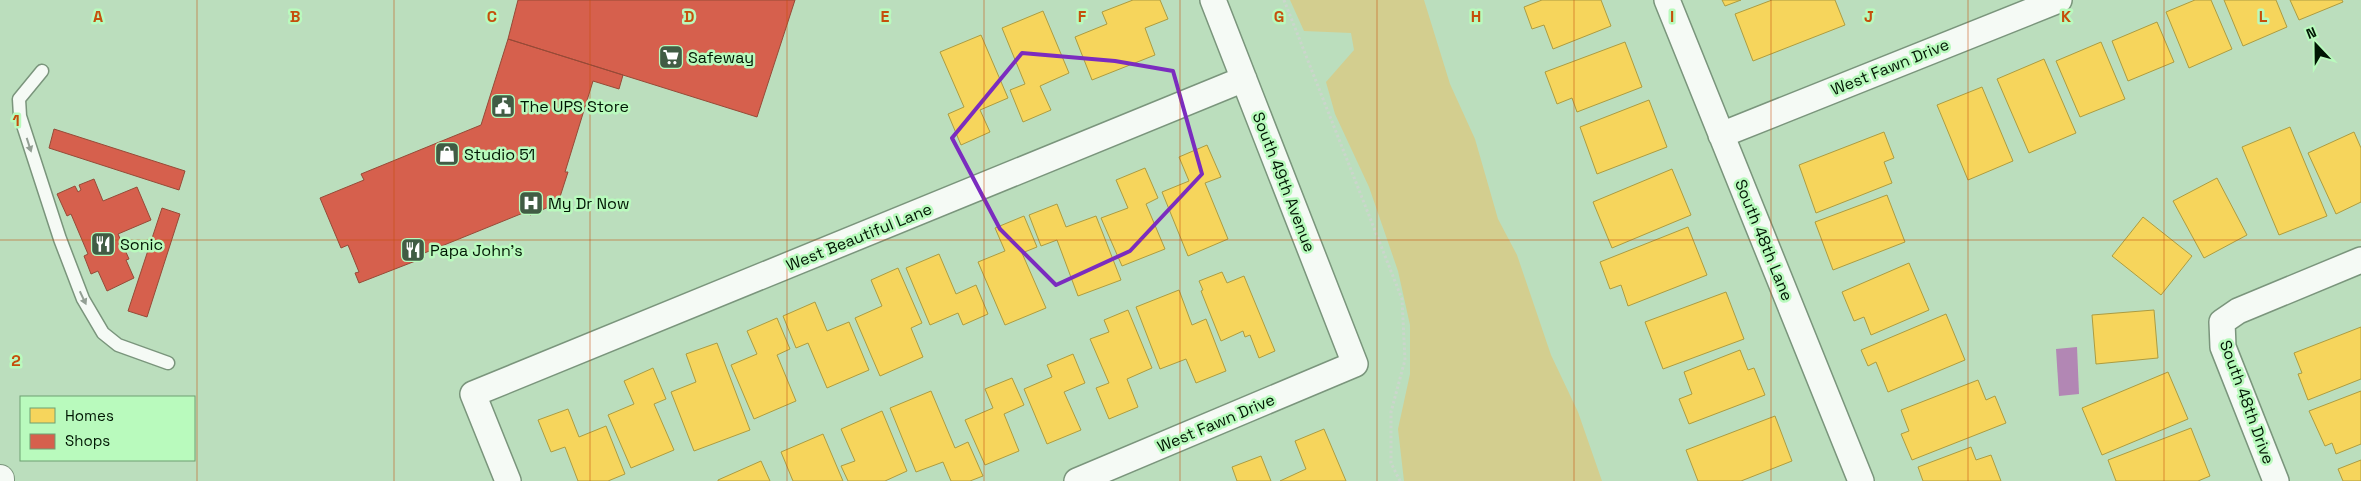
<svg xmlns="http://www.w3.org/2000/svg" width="2361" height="481" font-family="'Space Grotesk',sans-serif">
<rect width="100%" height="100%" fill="#bbdebd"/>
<!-- green -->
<path fill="#d3ce8f" d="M1290,0H1424L1450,84L1475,139L1498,219L1517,255L1551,355L1578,412L1602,481H1404L1398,429L1410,374V325L1398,271L1369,187L1335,114L1326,82L1354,50L1351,33L1304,31Z"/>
<!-- water -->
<path fill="#b287b4" d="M2077,347L2079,394L2059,396L2056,349Z"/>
<!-- homes -->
<path fill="#f6d55c" stroke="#ac9c41" d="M1133,0H1160L1168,19L1145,28L1155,55L1092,80L1075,37L1107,24L1102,12Z
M1542,0H1601L1611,26L1553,49L1544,25L1532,29L1524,7Z
M1722,0H1741L1725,6Z
M1772,0H1835L1845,25L1753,61L1735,14Z
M2195,0H2211L2232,49L2189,68L2166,12Z
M2224,0H2276L2287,27L2243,46Z
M2290,0H2342L2343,2L2299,20Z
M1043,11L1069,73L1040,86L1051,110L1023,122L1010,90L1025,84L1002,28Z
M2157,22L2174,62L2128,81L2112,41Z
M981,35L1008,98L980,110L990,132L961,145L948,114L964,107L940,52Z
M1625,42L1642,87L1577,112L1572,98L1557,104L1545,72Z
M2101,42L2125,99L2080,117L2056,61Z
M2044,59L2076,133L2029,153L1997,79Z
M1982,87L2013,161L1968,180L1937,105Z
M1649,100L1667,147L1597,174L1580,127Z
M2290,127L2327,216L2279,235L2242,147Z
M1884,132L1894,158L1884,162L1892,183L1816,213L1799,165Z
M2354,132L2361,148V202L2336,214L2308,153Z
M1207,145L1221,177L1205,183L1228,239L1188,256L1162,192L1189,181L1179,157Z
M1145,168L1158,198L1146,204L1165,249L1122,266L1101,218L1128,208L1116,180Z
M1672,169L1691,215L1612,248L1593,202Z
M2217,178L2247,235L2204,258L2173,201Z
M1887,195L1905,242L1833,270L1815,222Z
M1057,204L1066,227L1096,216L1121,280L1078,296L1057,240L1041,246L1029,215Z
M1024,216L1037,247L1022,253L1046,308L1005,325L978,262L1005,251L995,228Z
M2143,217L2192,256L2161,295L2112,256Z
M1688,227L1707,275L1628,306L1621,285L1610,289L1600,262Z
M939,254L956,294L976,285L988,314L963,325L958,313L930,325L906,268Z
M1909,263L1929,310L1871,335L1864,317L1854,321L1842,292Z
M898,268L922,323L911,328L923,357L880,376L855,318L882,306L871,280Z
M1222,272L1227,283L1244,276L1275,351L1259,358L1250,335L1245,337L1243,331L1221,341L1201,291L1203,290L1199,281Z
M1179,290L1192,325L1206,319L1226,371L1196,383L1186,359L1160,369L1136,307Z
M1726,292L1744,339L1663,369L1645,322Z
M815,302L827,331L849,322L869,370L827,388L808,343L796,348L783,316Z
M1128,310L1152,368L1127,379L1138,407L1109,419L1096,388L1109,383L1090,339L1109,332L1104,320Z
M2154,310L2158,358L2096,364L2092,315Z
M1946,314L1965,360L1888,392L1876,362L1868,366L1861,350Z
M777,318L790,349L777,355L796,401L754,419L731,365L757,354L747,331Z
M2361,327V379L2308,400L2298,374L2302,373L2294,353Z
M717,343L750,430L694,451L671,392L696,382L686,354Z
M1740,350L1748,370L1754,368L1765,395L1689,424L1679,399L1692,394L1684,372Z
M1073,354L1085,383L1064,392L1081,430L1047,444L1024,389L1052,377L1047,365Z
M653,368L666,399L654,404L674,450L631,468L608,415L634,404L624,381Z
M2168,372L2188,419L2102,455L2082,408Z
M1012,378L1024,405L1004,414L1019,451L985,465L965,420L993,408L985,389Z
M1978,380L1986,400L1995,396L2006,423L1912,460L1901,434L1909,431L1901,410Z
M931,391L955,448L968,442L983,476L970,481H951L943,462L916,472L890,408Z
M2361,391V444L2336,454L2332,443L2325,446L2309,411Z
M568,409L579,437L606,426L625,474L608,481H578L565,447L551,452L538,420Z
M882,411L907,471L885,481H848L841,466L855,461L841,429Z
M1775,416L1792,461L1741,481H1698L1686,450Z
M2191,428L2210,476L2198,481H2116L2108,460Z
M1324,429L1346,481H1280L1306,469L1295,441Z
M823,434L843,481H793L781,452Z
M1971,447L1976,460L1991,455L2001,481H1923L1918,467Z
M1261,456L1271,481H1237L1232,467Z
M2361,460V481H2343L2338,469Z
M761,461L770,481H718V480Z"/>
<!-- shops -->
<path fill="#d6604d" stroke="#964a37" d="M518,0H795L757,117L508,39Z
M508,39L623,75L619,89L593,81L565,172H568L558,203L530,215L528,211L417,256L418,260L359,283L355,273L359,272L348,245L341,248L320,198L364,180L361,174L481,125Z
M54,129L185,171L179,190L49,148Z
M94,179L103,201L137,187L151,220L118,234L129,259L126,260L134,278L107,291L98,271L91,274L84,256L88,254L71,214L67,216L57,194L75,186L78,192L81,190L79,185Z
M162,208L180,214L147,317L128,311Z"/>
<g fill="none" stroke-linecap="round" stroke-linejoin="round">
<defs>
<path id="service" d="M42,71L19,99L20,116L60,239L83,299L103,333L118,345L168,363"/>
<path id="minor" d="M1667,0L1861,481
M1721,135L2059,0
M508,481L473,394L1244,79
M1077,481L1355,364L1213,0
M2276,481L2223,347L2222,322L2238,311L2361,260"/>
<path id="primary" d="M0,479V481"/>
</defs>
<!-- service casing -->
<use href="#service" stroke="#7a957c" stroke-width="15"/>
<!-- minor casing -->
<use href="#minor" stroke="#7a957c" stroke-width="28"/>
<!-- primary casing -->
<use href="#primary" stroke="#7a957c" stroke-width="30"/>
<!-- path -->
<path stroke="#cbd6cc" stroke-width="3" stroke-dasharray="2.5 2.5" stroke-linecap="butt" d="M1284,0L1402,299L1405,360L1391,412V463L1400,481"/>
<!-- service -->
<use href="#service" stroke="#f5faf5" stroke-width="12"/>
<!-- minor -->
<use href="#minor" stroke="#f5faf5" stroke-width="25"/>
<!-- primary -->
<use href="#primary" stroke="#f5faf5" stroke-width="28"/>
</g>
<!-- one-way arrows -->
<defs><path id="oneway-solid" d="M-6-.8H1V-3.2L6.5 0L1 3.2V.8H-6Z" transform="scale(1.25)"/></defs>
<g fill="#939f94">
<use href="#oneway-solid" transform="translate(29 145) rotate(72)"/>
<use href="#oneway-solid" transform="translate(83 298) rotate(65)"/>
</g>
<!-- marked area -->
<path fill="none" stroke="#7b2cbf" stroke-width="4" stroke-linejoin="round" d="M1022,53L1115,61L1173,71L1202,174L1130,251L1056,285L1000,229L952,138Z"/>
<!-- grid -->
<path fill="none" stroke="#c54f0b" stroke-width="1" stroke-opacity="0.55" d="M197,0V481M394,0V481M590,0V481M787,0V481M984,0V481M1180,0V481M1377,0V481M1574,0V481M1771,0V481M1968,0V481M2164,0V481M0,240H2361"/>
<!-- icons -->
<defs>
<symbol id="supermarket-square" viewBox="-11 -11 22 22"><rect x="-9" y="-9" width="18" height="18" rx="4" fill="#415c44" stroke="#b9fabd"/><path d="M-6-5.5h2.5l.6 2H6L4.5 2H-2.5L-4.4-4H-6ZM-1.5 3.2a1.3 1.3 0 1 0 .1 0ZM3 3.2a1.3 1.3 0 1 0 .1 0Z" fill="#fff"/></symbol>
<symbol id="civic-square" viewBox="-11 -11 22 22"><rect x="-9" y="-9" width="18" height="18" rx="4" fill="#415c44" stroke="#b9fabd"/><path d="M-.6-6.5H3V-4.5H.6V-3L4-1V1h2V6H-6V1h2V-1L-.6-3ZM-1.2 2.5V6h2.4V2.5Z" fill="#fff"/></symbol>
<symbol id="shop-square" viewBox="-11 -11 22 22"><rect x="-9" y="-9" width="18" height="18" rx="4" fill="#415c44" stroke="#b9fabd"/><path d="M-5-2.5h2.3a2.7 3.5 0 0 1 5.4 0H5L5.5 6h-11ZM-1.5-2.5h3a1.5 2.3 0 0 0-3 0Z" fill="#fff"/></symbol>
<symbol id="hospital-square" viewBox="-11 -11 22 22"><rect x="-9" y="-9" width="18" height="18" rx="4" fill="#415c44" stroke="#b9fabd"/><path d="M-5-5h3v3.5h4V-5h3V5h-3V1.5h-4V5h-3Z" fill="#fff"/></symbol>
<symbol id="restaurant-square" viewBox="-11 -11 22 22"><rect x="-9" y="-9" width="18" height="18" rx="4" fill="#415c44" stroke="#b9fabd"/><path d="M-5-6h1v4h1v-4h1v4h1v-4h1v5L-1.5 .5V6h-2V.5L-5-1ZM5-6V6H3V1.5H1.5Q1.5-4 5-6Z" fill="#fff"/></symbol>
</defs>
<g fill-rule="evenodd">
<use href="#supermarket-square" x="657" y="43" width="28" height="28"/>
<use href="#civic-square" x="489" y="92" width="28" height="28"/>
<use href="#shop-square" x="433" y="140" width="28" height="28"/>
<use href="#hospital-square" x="517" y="189" width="28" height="28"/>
<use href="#restaurant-square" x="89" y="230" width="28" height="28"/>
<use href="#restaurant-square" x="399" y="236" width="28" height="28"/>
</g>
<g text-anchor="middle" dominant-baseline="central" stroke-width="5" stroke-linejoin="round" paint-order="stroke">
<!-- poi labels -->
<g font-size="16" fill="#001603" stroke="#b9fabd" text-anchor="start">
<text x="688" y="57">Safeway</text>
<text x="520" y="106">The UPS Store</text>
<text x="464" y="154">Studio 51</text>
<text x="548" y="203">My Dr Now</text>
<text x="120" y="244">Sonic</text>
<text x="430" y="250">Papa John's</text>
</g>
<!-- street labels -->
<g font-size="16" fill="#001603" stroke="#b9fabd">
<text transform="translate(1890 67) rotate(-22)">West Fawn Drive</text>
<text transform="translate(1284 182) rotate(69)">South 49th Avenue</text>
<text transform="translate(859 237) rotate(-22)">West Beautiful Lane</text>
<text transform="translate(1764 240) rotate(68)">South 48th Lane</text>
<text transform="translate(2247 402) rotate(70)">South 48th Drive</text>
<text transform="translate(1216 423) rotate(-23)">West Fawn Drive</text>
</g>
</g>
<g font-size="16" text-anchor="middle" font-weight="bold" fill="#c54f0b" stroke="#b9fabd" stroke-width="5" stroke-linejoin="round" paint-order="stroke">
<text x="98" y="22">A</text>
<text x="295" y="22">B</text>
<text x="492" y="22">C</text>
<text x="689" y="22">D</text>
<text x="885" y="22">E</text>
<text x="1082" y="22">F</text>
<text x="1279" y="22">G</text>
<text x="1476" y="22">H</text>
<text x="1672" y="22">I</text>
<text x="1869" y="22">J</text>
<text x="2066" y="22">K</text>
<text x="2263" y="22">L</text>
<text x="16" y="126">1</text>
<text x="16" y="366">2</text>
</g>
<!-- legend -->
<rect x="20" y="396" width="175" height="65" fill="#b9fabd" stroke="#6f9f73"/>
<rect x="30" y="408" width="25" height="15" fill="#f6d55c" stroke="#6f9f73"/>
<text x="65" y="421" font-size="15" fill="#001603">Homes</text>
<rect x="30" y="434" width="25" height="15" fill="#d6604d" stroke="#6f9f73"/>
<text x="65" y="446" font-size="15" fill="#001603">Shops</text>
<!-- north arrow -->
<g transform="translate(2316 45) rotate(338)" stroke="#b9fabd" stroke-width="4" paint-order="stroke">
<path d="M0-4L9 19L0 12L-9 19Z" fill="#001603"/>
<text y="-8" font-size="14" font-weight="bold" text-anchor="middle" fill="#001603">N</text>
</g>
</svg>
